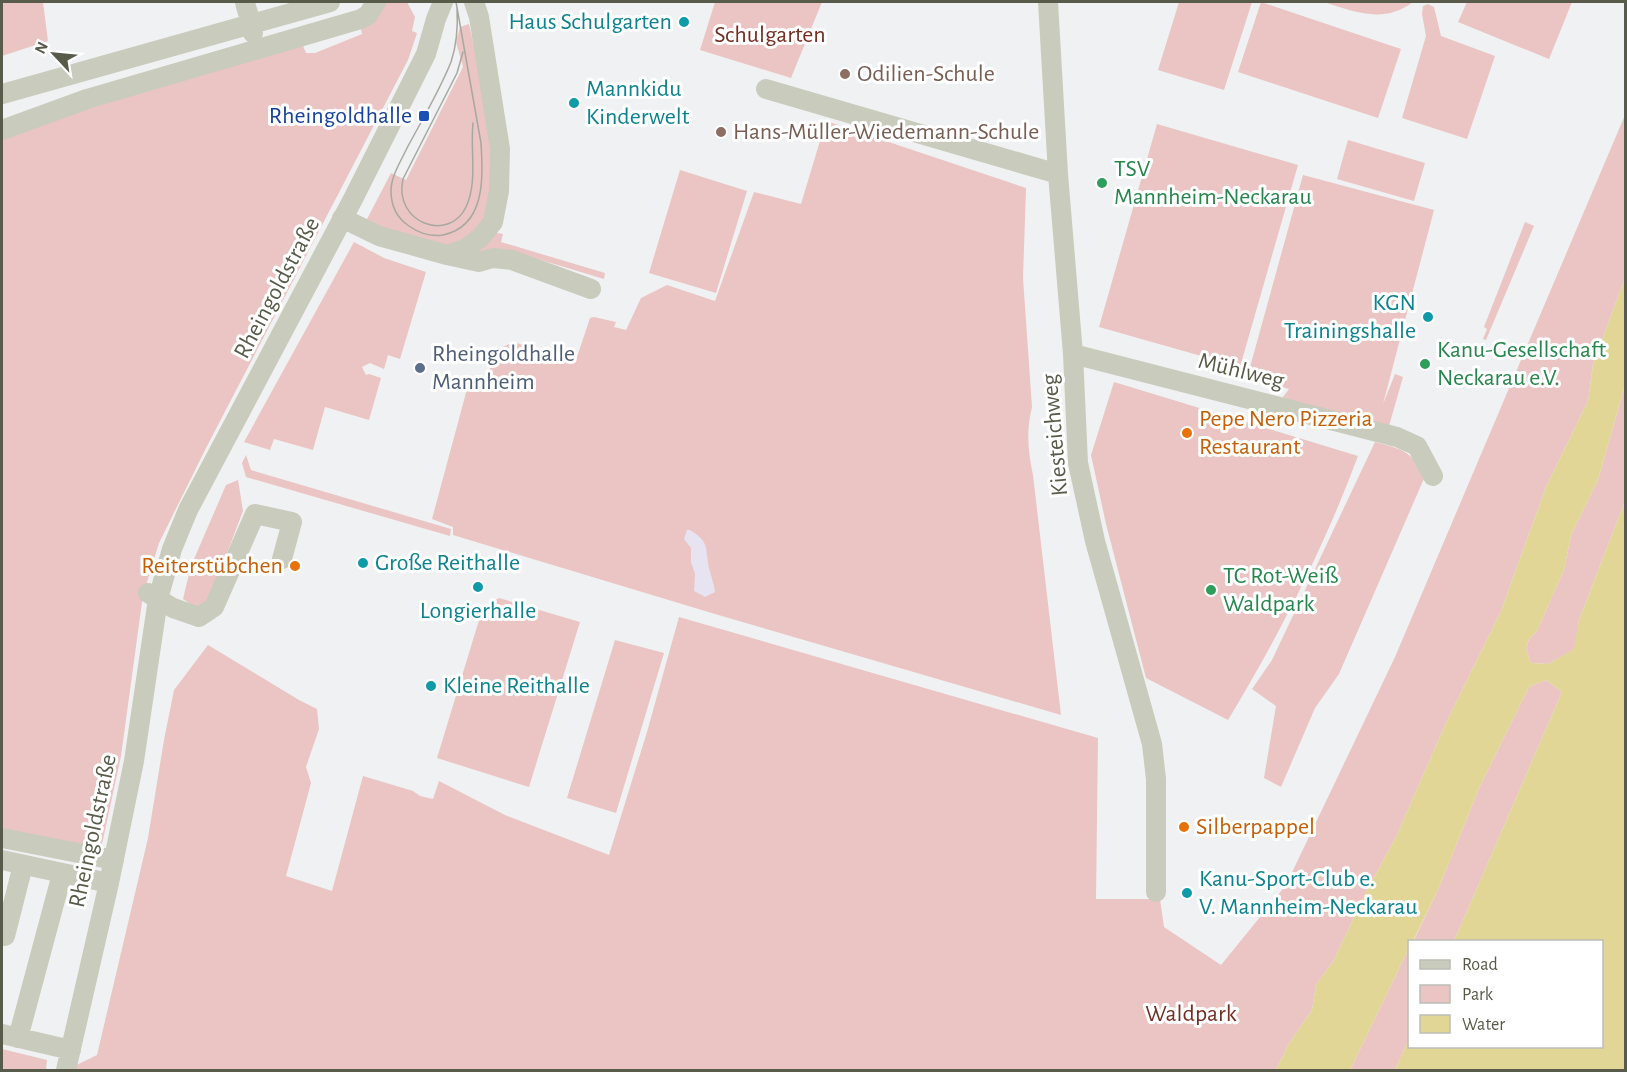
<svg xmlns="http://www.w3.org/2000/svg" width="1627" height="1072" font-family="'Alegreya Sans',sans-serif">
<rect width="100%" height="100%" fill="#f0f1f2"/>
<!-- green -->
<path fill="#eac5c4" d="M2,2H43L48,41L2,56Z
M380,2H407L415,17L412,31L417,33L408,60L206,448L159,543L143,595L121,756L99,858L2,838V135L302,43L306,53H315L362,34L360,24Z
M715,2H822L791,78L700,50Z
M1179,2H1252L1224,90L1158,70Z
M1261,2L1401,49L1378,118L1238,72Z
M1324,2H1413C1384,24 1355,12 1324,2Z
M1467,2H1572L1549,59L1458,22Z
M1428,4L1434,7L1441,36L1495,56L1467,139L1402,118L1426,36L1422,14L1423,6Z
M469,24L478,65L491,147V192L488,213L476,231L460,242L446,247L387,231L366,221L391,173L406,180L463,67L456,42L460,27Z
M1625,115V278L1593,364L1588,401L1546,487L1501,611L1446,723L1396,837L1365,894L1334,960L1316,985L1312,1010L1288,1045L1276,1070H66L97,1055L148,838L164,740L174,690L208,645L299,700L317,709L319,729L306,767L311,783L286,876L332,891L363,776L413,791L420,796L433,799L439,781L505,815L609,855L647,732L679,617L1098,738L1096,899H1160L1164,927L1221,965L1286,885L1395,657Z
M826,121L1026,188L1023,278L1032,407C1026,431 1028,451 1033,475L1061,715L715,614L453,535V527L432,519L467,389L487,379L495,351L513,342L576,360L590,318L594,317L616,322L614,327L626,330L641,298L667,285L715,301L754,192L801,204Z
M1157,124L1298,165L1240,367L1099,327Z
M1348,140L1425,163L1414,201L1337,179Z
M680,170L747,191L716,293L649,273Z
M1303,175L1434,210L1383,404L1395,374L1403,377L1389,426L1280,401L1289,389L1247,378Z
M1525,222L1534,226L1486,340L1483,339L1487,329L1484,327Z
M492,232L503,234L501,242L605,273L604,279L508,250L468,253Z
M354,242L384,258L426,272L400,359L388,355L384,369L370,363L362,367L366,375L369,374L381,378L369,420L325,407L313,450L274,439L270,450L244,442Z
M1114,382L1358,456C1324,548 1278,637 1228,720L1146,678L1106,524L1091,455Z
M1625,385V501L1579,620L1575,649L1548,664L1531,663L1526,649L1529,639L1537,631L1564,570L1571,535L1598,480Z
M1375,442C1405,450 1407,450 1426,474L1339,674L1315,708L1281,787L1264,778L1276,706L1252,689L1272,660Z
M246,455L251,470L451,529L450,536L246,477L242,463Z
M238,480L243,511L209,600L198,609L183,599L191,566L226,485Z
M499,598L580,622L529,787L437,758L483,607Z
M615,640L664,653L616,813L567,798Z
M1546,680L1562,692L1454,941L1413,942L1438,890L1480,786L1529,687Z
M1409,948V1039L1395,1070H1350Z
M2,1049L47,1060L46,1070H2Z"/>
<!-- sand -->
<path fill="#e8e3f1" d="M687,530H690C710,542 705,548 709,568C711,576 714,584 715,592L705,597L694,591L695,574L691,562V548L684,539Z"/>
<!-- water -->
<path fill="#e2d697" d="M1625,278V385L1598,480L1571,535L1564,570L1537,631L1529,639L1526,649L1531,663L1548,664L1574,649L1579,620L1625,501V1070H1395L1409,1039L1410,1046H1602V942L1454,941L1562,692L1546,680L1529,687L1480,786L1438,890L1413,941L1410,942L1409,948L1350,1070H1276L1288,1045L1312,1010L1316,985L1334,960L1365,894L1396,837L1446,723L1501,611L1546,487L1588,401L1593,364Z"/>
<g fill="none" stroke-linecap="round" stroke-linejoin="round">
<!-- minor -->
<path stroke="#c9cbbd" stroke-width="20" d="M245,2C247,13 252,21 253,33
M1048,2L1058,174L1073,354L1078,463L1095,541L1152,744L1156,779V892
M766,89L1058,174
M2,94L330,2
M2,130L87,99L361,19L368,15L376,2
M342,218L379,236L447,255L465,249L481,237L493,222L499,191L500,149L479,17L474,2
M447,255L479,262L493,258L512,260L591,289
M1073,354L1397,437L1417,446L1433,476
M148,593L173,608L199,617L214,607L255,514L292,522L282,559
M2,838L114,860
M2,860L109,883
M5,936L23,865
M2,1034L71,1050
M18,1038L62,874
M66,1070L109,883L134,761L158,599L172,549L188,510L353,199L426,54L436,19L443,2"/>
<!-- tram -->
<path stroke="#a7a8a0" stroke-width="1.5" d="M456,2L481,143C483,177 486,226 443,235C431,237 419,233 409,226C397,218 391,205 391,191C391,176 401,161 407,148C422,120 439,92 451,62C457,44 458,26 457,8
M463,52L457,73L403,179C393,223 449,243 466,207C478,182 470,150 473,123"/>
</g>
<!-- markers -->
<g fill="#0f9aa8" stroke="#fff" stroke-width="2">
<circle cx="684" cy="22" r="6"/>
<circle cx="574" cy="103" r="6"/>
<circle cx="1428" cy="317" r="6"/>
<circle cx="363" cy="563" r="6"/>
<circle cx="478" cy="587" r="6"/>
<circle cx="431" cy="686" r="6"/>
<circle cx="1187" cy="893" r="6"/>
</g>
<g fill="#8d6e63" stroke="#fff" stroke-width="2">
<circle cx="845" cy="74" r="6"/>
<circle cx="721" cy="132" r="6"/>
</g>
<rect fill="#1a4fb4" stroke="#fff" stroke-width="2" x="418" y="110" width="12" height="12" rx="3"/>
<g fill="#2e9e5b" stroke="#fff" stroke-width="2">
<circle cx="1102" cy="183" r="6"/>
<circle cx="1425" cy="364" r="6"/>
<circle cx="1211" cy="590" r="6"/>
</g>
<circle fill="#5c6f8a" stroke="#fff" stroke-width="2" cx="420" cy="368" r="6"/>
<g fill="#e8710a" stroke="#fff" stroke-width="2">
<circle cx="1187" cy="433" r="6"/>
<circle cx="295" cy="566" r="6"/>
<circle cx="1184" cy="827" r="6"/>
</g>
<g text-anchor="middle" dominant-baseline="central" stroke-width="6" stroke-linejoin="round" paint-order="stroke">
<!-- culture labels -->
<g font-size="24" fill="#0d838f" stroke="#fff" text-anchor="start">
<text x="672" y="22" text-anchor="end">Haus Schulgarten</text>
<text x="586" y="89">Mannkidu<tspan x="586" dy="28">Kinderwelt</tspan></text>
<text x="1416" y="303" text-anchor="end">KGN<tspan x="1416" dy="28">Trainingshalle</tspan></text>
<text x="375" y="563">Große Reithalle</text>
<text x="478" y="611" text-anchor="middle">Longierhalle</text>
<text x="443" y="686">Kleine Reithalle</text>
<text x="1199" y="879">Kanu-Sport-Club e.<tspan x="1199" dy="28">V. Mannheim-Neckarau</tspan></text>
</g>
<!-- park labels -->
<g font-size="24" fill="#742e23" stroke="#fff">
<text x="770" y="35">Schulgarten</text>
<text x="1191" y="1014">Waldpark</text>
</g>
<!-- education labels -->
<g font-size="24" fill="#785e54" stroke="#fff" text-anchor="start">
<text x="857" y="74">Odilien-Schule</text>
<text x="733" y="132">Hans-Müller-Wiedemann-Schule</text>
</g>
<!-- transit labels -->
<g font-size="24" fill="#164399" stroke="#fff" text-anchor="end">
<text x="412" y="116">Rheingoldhalle</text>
</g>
<!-- leisure labels -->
<g font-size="24" fill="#27864d" stroke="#fff" text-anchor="start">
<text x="1114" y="169">TSV<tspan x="1114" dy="28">Mannheim-Neckarau</tspan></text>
<text x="1437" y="350">Kanu-Gesellschaft<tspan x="1437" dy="28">Neckarau e.V.</tspan></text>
<text x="1223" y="576">TC Rot-Weiß<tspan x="1223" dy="28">Waldpark</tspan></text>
</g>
<!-- street labels -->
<g font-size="24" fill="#595b4a" stroke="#fff">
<text transform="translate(277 288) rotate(-62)">Rheingoldstraße</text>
<text transform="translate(1241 371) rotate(14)">Mühlweg</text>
<text transform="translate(1055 435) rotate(-95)">Kiesteichweg</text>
<text transform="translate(93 831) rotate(-78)">Rheingoldstraße</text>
</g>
<!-- service labels -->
<g font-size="24" fill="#4e5e75" stroke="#fff" text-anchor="start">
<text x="432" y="354">Rheingoldhalle<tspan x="432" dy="28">Mannheim</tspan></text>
</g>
<!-- food labels -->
<g font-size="24" fill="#c56008" stroke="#fff" text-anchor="start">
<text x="1199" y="419">Pepe Nero Pizzeria<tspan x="1199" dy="28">Restaurant</tspan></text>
<text x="283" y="566" text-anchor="end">Reiterstübchen</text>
<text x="1196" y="827">Silberpappel</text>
</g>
</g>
<!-- border -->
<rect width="1627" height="1072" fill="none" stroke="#595b4a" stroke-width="6"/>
<!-- legend -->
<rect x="1408" y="940" width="195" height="108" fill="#ffffff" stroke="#bdbdb7" stroke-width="1.5"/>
<rect x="1420" y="960" width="30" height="9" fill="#c9cbbd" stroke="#bdbdb7" stroke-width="1.5"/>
<text x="1462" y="970" font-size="18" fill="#595b4a">Road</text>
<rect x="1420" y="985" width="30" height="18" fill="#eac5c4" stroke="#bdbdb7" stroke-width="1.5"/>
<text x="1462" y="1000" font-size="18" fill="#595b4a">Park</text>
<rect x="1420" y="1015" width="30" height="18" fill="#e2d697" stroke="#bdbdb7" stroke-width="1.5"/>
<text x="1462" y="1030" font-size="18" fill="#595b4a">Water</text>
<!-- north arrow -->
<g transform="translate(54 54) rotate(296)" stroke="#ffffff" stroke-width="4.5" paint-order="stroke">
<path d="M0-4.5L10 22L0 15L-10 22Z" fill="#595b4a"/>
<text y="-9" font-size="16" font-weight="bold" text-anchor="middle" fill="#595b4a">N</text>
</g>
</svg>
